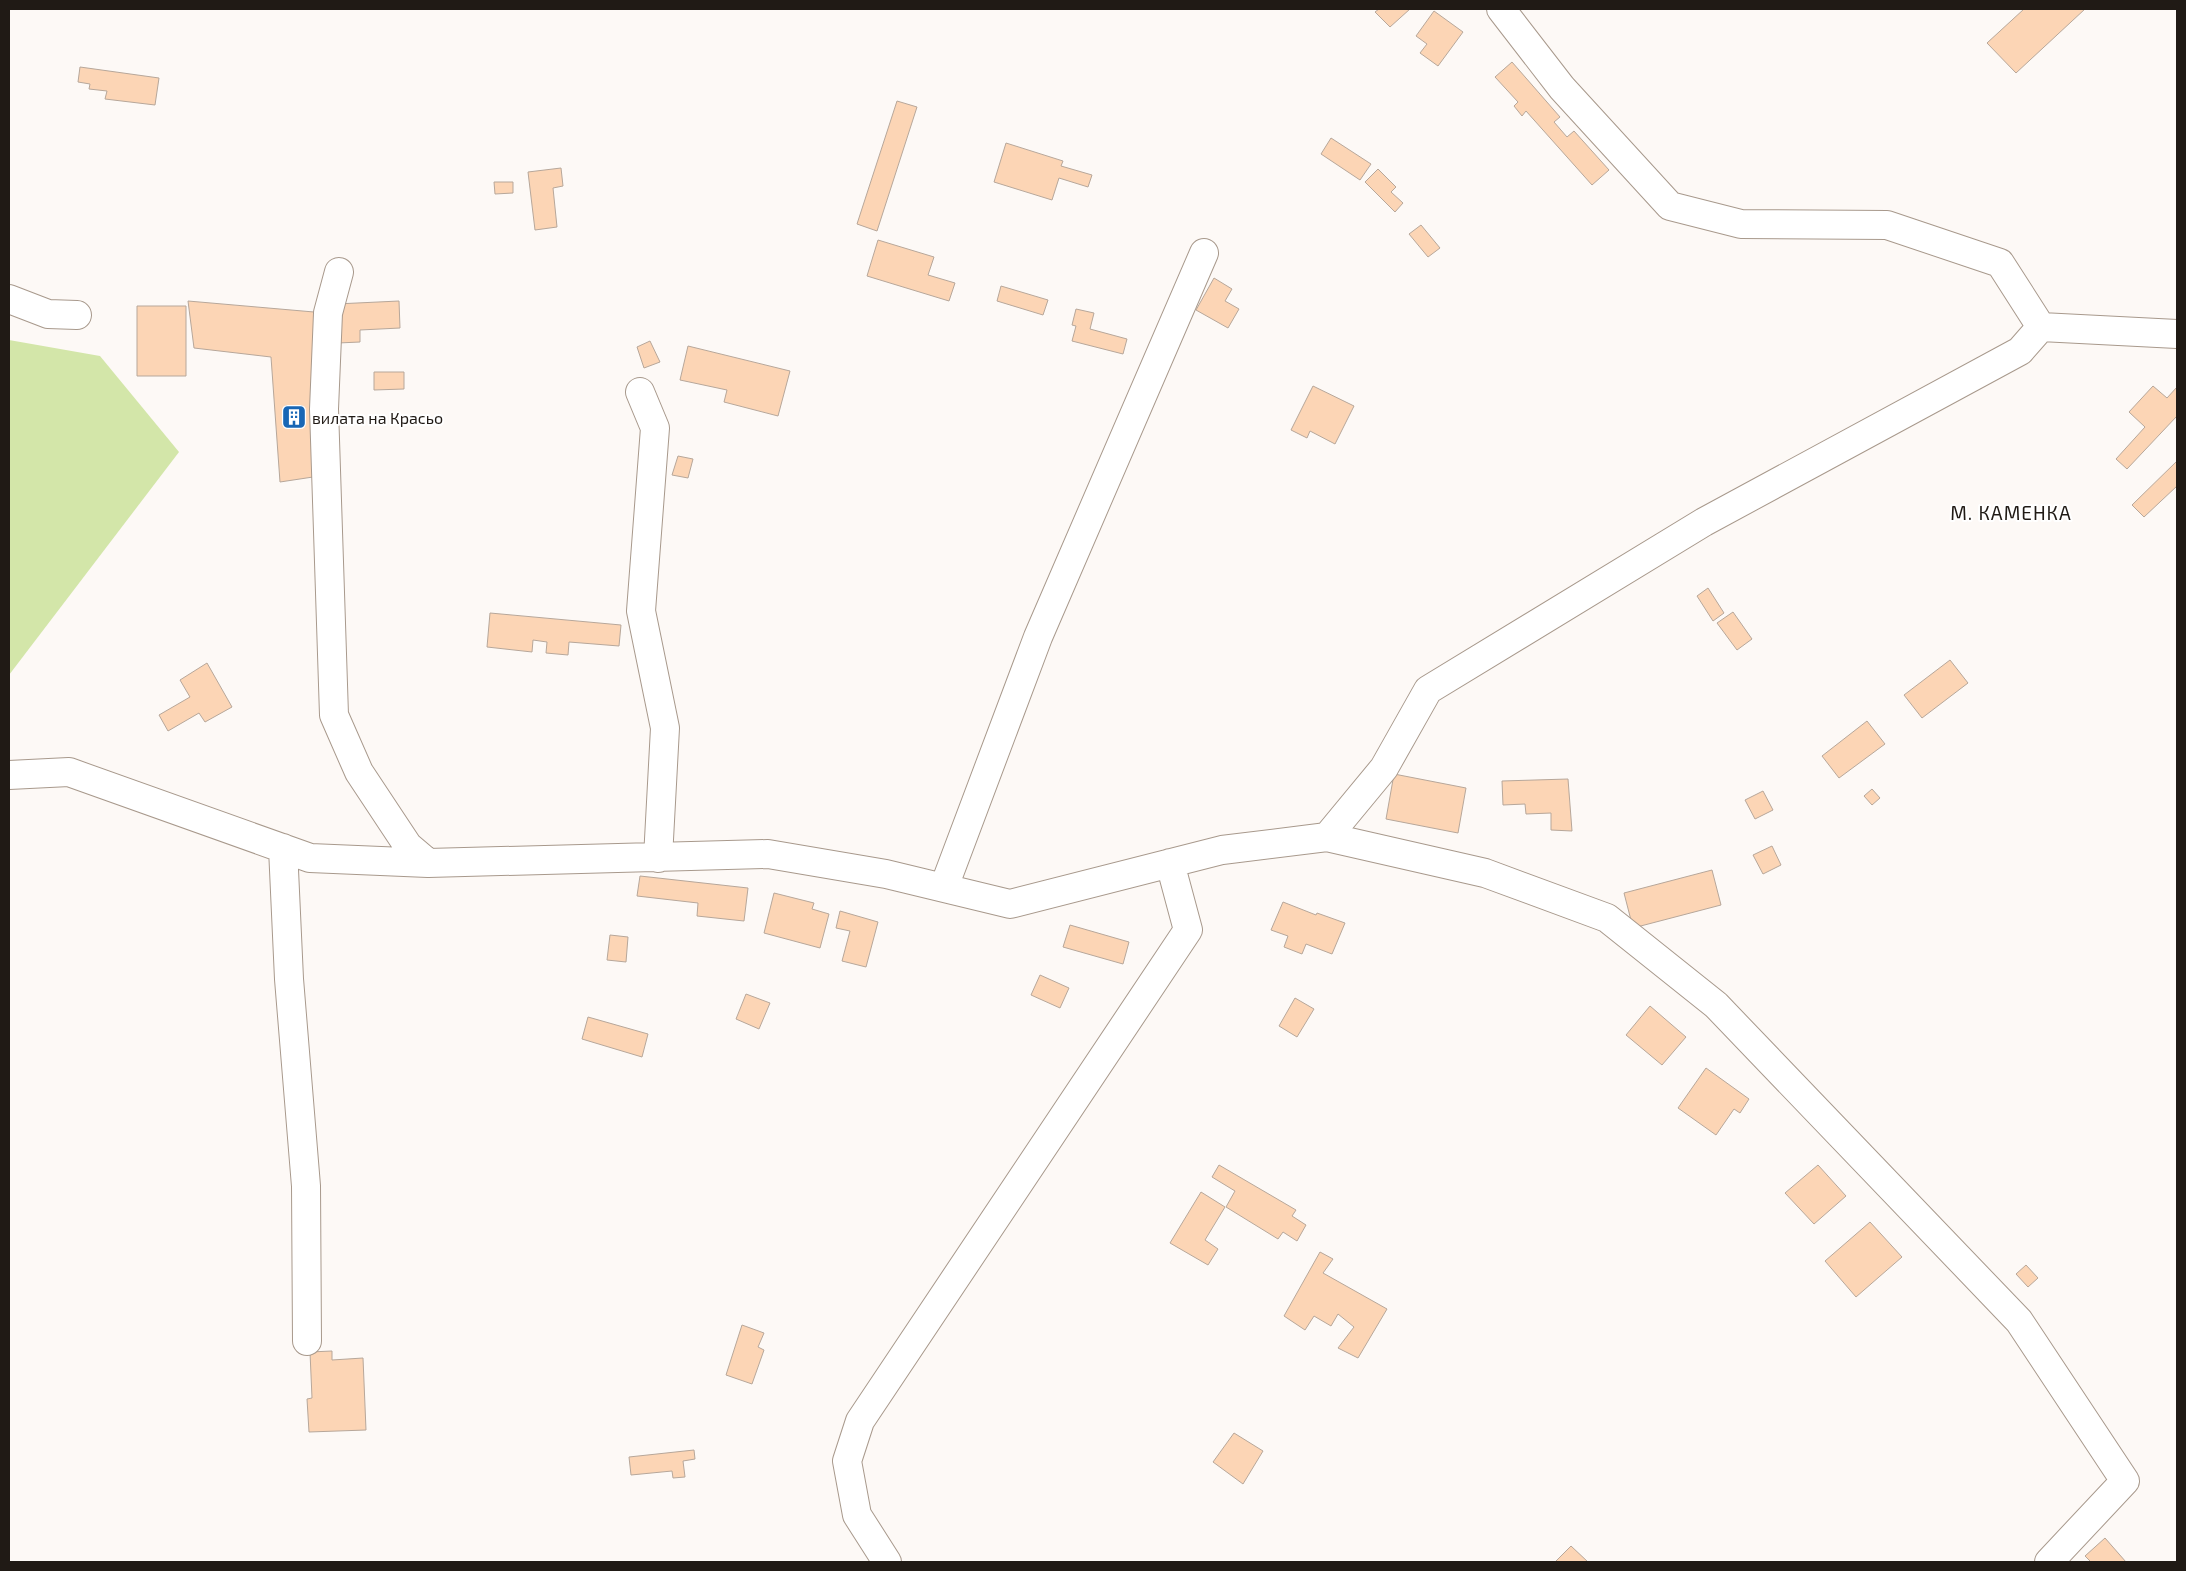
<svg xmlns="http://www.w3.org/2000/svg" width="2186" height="1571" font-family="'Exo 2',sans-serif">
<rect width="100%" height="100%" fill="#fdf9f6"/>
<!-- green -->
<path fill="#d3e6a9" d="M9,340L100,356L179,452L9,675Z"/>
<!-- building -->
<path fill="#fcd5b5" stroke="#b7a79a" d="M1379,9H1410L1390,27L1375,12Z
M2024,9H2085L2016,73L1987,43Z
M1434,11L1463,32L1438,66L1420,53L1427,44L1416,36Z
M1512,62L1560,117L1554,122L1567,137L1574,131L1609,170L1592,185L1526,111L1522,116L1514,106L1518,102L1495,77Z
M80,67L159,78L155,105L105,99L107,91L89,89L90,84L78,82Z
M897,101L917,107L877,231L857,224Z
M1331,138L1371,164L1360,180L1321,154Z
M1006,143L1063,161L1061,166L1092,175L1088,187L1059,178L1052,200L994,182Z
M561,168L563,186L553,188L557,227L535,230L528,172Z
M1378,169L1396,187L1391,192L1403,203L1395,212L1365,182Z
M494,182H513V193L495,194Z
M1421,225L1440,248L1428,257L1409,234Z
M878,240L934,257L928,275L955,283L949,301L867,276Z
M1214,278L1232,289L1225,301L1239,309L1228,328L1196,310Z
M1001,286L1048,300L1043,315L997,301Z
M188,301L314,312L313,477L280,482L271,357L194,348Z
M399,301L400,328L360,330V342L338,343L336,304Z
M137,306H186V376H137Z
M1076,309L1094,313L1090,329L1127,339L1123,354L1072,341L1076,326L1072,325Z
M650,341L660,362L644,368L637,347Z
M688,346L790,371L778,416L724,402L727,390L680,380Z
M374,372H404V389L374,390Z
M1313,386L1354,406L1335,444L1310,431L1307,438L1291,430Z
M2153,386L2167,398L2177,387V416L2127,469L2116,459L2145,427L2129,412Z
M678,456L693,459L688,478L672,475Z
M2177,461V486L2144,517L2132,505Z
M1708,588L1724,613L1713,621L1697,596Z
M1733,612L1752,639L1737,650L1717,623Z
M490,613L621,625L619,646L569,642L568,655L546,653L547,642L533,640L532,652L487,647Z
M1950,660L1968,683L1922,718L1904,695Z
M207,663L232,707L205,722L199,713L168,731L159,715L190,697L180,680Z
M1867,721L1885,744L1839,778L1822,756Z
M1394,774L1466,788L1458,833L1386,819Z
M1568,779L1572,831L1551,830V813L1526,814L1525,804L1503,805L1502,781Z
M1872,789L1880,798L1872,805L1864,796Z
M1763,791L1773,810L1755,819L1745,800Z
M1772,846L1781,865L1763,874L1753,855Z
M1712,870L1721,905L1633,928L1624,893Z
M640,876L748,888L744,921L697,916L698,903L637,896Z
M774,893L814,903L812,909L829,914L820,948L764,933Z
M1283,902L1316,915L1317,913L1345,923L1332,954L1306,944L1302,954L1284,947L1288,936L1271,930Z
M840,911L878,922L866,967L842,961L850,931L836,928Z
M1070,925L1129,942L1123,964L1063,947Z
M610,935L628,937L626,962L607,960Z
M1040,975L1069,988L1060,1008L1031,995Z
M746,994L770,1003L759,1029L736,1019Z
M1295,998L1314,1009L1297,1037L1279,1026Z
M1650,1006L1686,1037L1662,1065L1626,1035Z
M588,1017L648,1034L642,1057L582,1039Z
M1706,1068L1749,1099L1740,1113L1734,1109L1716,1135L1678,1108Z
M1219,1165L1296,1210L1292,1216L1306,1225L1297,1241L1283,1232L1278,1239L1226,1207L1235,1191L1212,1177Z
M1818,1165L1846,1196L1814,1224L1785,1193Z
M1201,1192L1225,1207L1205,1240L1218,1249L1208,1265L1170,1243Z
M1870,1222L1902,1257L1856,1297L1825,1261Z
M1320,1252L1333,1259L1323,1273L1387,1309L1358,1358L1338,1348L1354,1327L1338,1314L1331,1326L1314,1316L1305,1330L1284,1316Z
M2026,1265L2038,1278L2028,1287L2016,1274Z
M742,1325L764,1333L758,1347L764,1350L752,1384L726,1375Z
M332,1351V1360L363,1358L366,1430L309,1432L307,1399L312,1398L310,1352Z
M1234,1433L1263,1451L1243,1484L1213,1462Z
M694,1450L695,1459L683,1461L685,1477L673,1478L672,1471L631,1475L629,1457Z
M2105,1538L2126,1562H2091L2085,1556Z
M1571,1546L1588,1562H1555Z"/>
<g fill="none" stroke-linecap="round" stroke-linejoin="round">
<defs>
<path id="minor" d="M339,272L328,313L324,409L334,715L359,772L408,846L428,863
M9,299L48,314L77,315
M2041,327L2177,334
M640,392L655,428L641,611L665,728L658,858
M9,775L69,772L310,858L428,863L768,854L886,874L1010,904L1222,850L1327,837L1384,768L1428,690L1704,522L2020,351L2041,327L2000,263L1887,225L1741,224L1670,206L1562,88L1501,9
M1327,837L1485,873L1607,918L1716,1005L2019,1321L2125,1481L2049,1562
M283,848L289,979L306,1186L307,1341
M944,887L1038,637L1204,253
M887,1562L857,1515L847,1461L860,1421L1188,930L1170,863"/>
</defs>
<!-- minor casing -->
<use href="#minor" stroke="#a8998c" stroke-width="30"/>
<!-- minor -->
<use href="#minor" stroke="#fff" stroke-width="28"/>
</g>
<!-- icons -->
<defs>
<symbol id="building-square" viewBox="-11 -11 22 22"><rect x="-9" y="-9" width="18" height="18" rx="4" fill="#1866b5" stroke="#fff"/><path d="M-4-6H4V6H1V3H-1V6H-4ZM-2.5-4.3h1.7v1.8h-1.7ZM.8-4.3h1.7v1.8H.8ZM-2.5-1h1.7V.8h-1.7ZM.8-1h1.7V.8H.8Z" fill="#fff"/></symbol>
</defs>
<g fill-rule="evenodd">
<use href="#building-square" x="280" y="403" width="28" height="28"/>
</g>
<g text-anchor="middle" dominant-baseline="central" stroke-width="4" stroke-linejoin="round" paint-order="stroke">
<!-- poi labels -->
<g font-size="16" fill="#201a15" stroke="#fff" text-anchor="start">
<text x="312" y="417">вилата на Красьо</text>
</g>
<!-- quarter labels -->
<g font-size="19" letter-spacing="1" fill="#201a15" stroke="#fff">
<text x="2011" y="512">М. КАМЕНКА</text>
</g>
</g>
<!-- border -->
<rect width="2186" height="1571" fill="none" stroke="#201a15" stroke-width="20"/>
</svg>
